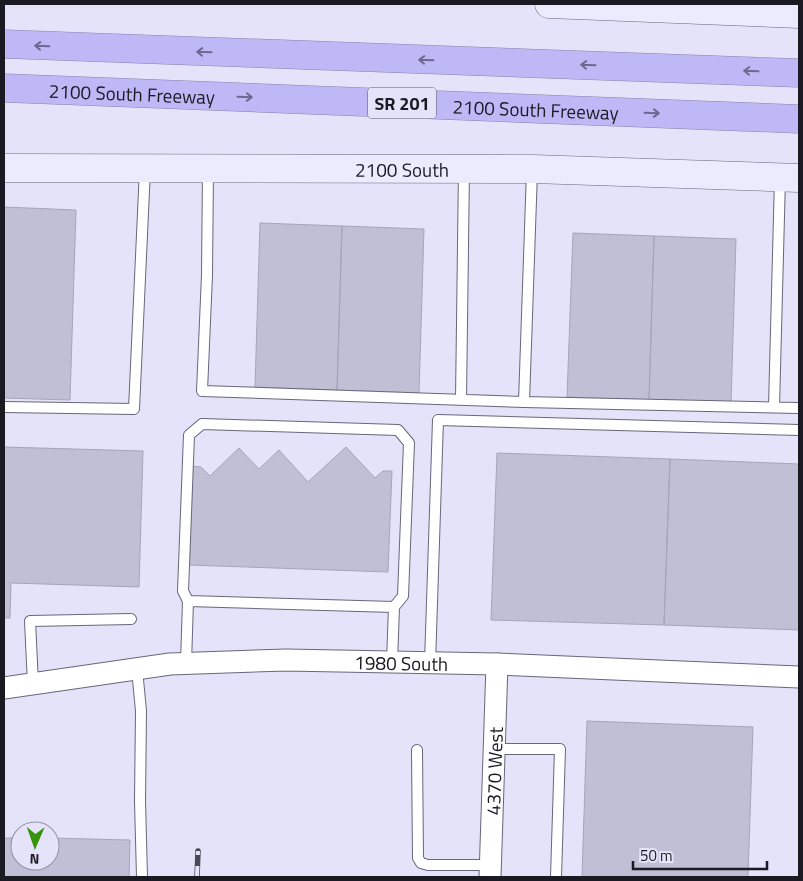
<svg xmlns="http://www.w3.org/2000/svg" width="803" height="881" font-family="'Titillium Web',sans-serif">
<rect width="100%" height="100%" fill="#e5e3fa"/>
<!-- building -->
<path fill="#c0bfd5" stroke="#a6a4ba" d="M4,207L76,210L70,400L4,398Z
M260,223L342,226L337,390L255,387Z
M342,226L424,229L419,393L337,390Z
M573,233L654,236L649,400L567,397Z
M654,236L736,239L731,403L649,400Z
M4,447L143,451L139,587L11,583L10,618H4Z
M346,447L375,478L383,471H392L388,572L189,565L193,466L201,467L210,476L239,448L259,469L279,450L308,482Z
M497,453L670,459L664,625L491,620Z
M670,459L799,464V630L664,625Z
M587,721L753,727L748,877H582Z
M4,838H20V861H50V838L130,840L129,877H4Z"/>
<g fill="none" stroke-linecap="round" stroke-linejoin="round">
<defs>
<path id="lane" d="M208,169L207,275L202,391L524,402L799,408
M461,400L464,169
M524,402L532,171
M4,407L134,409L145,169
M774,407L780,178
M188,601L394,607
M186,663L188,601L183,591L189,435L202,424L398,430L409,443L403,596L394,607L392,662
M430,663L438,420L799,430
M137,669L141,711L140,801L142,877
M33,684L30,621L131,619
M495,749H560L556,877
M417,750L418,858L421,863L428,865H491"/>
<g id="street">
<path id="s1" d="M4,688L170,664L286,660L497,664L799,677"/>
<path id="s2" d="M490,877L497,664"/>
</g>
<g id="secondary">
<path d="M549,4L799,14"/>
<path id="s3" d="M4,168L533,169L799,178"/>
</g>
<g id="highway">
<path d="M4,44L799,73"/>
<path id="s4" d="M4,88L799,119"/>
</g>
</defs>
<!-- lane casing -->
<use href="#lane" stroke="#68667a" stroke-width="12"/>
<!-- street casing -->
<use href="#street" stroke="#68667a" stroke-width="23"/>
<!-- secondary casing -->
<use href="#secondary" stroke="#68667a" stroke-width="29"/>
<!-- highway casing -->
<use href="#highway" stroke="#8581ac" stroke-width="29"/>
<!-- lane -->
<use href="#lane" stroke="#fff" stroke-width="10"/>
<!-- street -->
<use href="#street" stroke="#fff" stroke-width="21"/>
<!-- secondary -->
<use href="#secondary" stroke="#eceafd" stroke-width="28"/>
<!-- highway -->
<use href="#highway" stroke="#beb8f7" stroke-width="28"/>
<defs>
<path id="rail" d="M197,877L198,851"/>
</defs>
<!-- rail casing -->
<use href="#rail" stroke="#494854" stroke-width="5.5"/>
<!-- rail -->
<use href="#rail" stroke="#e5e3fa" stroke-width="4" stroke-dasharray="11" stroke-linecap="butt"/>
</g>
<!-- one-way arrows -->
<defs><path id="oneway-shaft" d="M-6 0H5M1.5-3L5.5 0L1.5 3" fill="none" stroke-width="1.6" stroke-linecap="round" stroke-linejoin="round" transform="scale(1.25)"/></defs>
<g stroke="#6c698c">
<use href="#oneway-shaft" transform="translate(42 46) rotate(-178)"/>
<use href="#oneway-shaft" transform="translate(204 52) rotate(-178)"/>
<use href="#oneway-shaft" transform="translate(426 60) rotate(-178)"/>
<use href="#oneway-shaft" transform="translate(588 65) rotate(-178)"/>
<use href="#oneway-shaft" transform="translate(751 71) rotate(-178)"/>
<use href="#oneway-shaft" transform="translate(245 97) rotate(2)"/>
<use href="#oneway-shaft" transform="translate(652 113) rotate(2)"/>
</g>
<g text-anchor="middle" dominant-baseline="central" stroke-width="4" stroke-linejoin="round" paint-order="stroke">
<!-- shield labels -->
<rect fill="#e5e3fa" stroke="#585663" stroke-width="1" x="368" y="87.5" width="68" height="31" rx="4"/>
<g font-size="18" font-weight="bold" fill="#1b1a22">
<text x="402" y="103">SR 201</text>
</g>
<!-- street labels -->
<g font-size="19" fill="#1b1a22" stroke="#e5e3fa">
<text stroke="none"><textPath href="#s4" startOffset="128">2100 South Freeway</textPath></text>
<text stroke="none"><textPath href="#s4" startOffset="532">2100 South Freeway</textPath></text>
<text stroke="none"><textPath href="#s3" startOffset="398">2100 South</textPath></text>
<text stroke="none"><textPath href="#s1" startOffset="399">1980 South</textPath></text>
<text stroke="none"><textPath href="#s2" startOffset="106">4370 West</textPath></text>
</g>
</g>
<!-- border -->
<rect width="803" height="881" fill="none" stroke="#1b1a22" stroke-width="10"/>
<!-- north arrow -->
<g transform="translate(35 846) rotate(182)"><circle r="24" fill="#e5e3fa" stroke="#9493a4"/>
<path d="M0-4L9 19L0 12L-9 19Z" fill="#37930b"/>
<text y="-8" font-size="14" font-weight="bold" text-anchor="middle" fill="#1b1a22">N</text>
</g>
<!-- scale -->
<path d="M633 861v8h134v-8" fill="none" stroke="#1b1a22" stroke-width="2.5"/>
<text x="640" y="861" font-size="15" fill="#1b1a22" stroke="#e5e3fa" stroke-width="4" paint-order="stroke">50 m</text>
</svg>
